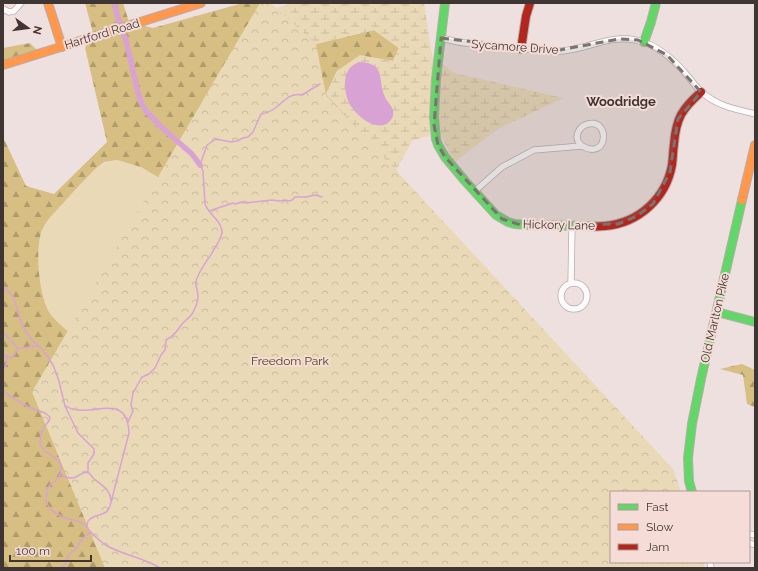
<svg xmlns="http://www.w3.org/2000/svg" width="758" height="571" font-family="Raleway,sans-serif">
<defs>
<pattern id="forest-firs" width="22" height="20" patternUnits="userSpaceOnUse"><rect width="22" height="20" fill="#d7be82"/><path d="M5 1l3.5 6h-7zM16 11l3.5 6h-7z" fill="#b09b6b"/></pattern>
<pattern id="wetland-marsh" width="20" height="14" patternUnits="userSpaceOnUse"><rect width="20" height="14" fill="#ead9b7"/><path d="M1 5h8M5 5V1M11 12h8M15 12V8" fill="none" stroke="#cabb9e"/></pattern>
<pattern id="park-crowns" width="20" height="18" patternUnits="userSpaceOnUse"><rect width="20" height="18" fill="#ead9b7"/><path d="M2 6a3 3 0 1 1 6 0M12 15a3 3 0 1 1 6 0" fill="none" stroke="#cabb9e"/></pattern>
</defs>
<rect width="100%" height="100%" fill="#eee0de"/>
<!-- grass -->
<path fill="#ead9b7" d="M117,160L141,167L161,179L70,333C63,327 54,320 49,312C39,295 34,246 43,228C48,218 58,209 66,200C75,190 84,179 95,169L104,163Z"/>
<!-- forest -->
<path fill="url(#forest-firs)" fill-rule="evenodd" d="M85,3H123L129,22L153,28L243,3H270L316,44L374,30L399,48L393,61L360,56L337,71L326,94L408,184L215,568H3V137L26,186L54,194L107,142L85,48L93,33ZM117,160L141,167L161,179L70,333C63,327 54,320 49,312C39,295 34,246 43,228C48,218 58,209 66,200C75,190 85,179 95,169L104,162Z
M30,43L37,50L3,61V48Z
M742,364L755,370V407L747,404L743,375L720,369Z"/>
<!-- wetland -->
<path fill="url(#wetland-marsh)" d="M294,3H424L432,56L454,73L563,98L498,129L454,162L440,132L412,141L396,171L326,94L337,71L360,55L393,61L399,48L374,30L316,44L276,8Z"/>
<!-- park -->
<path fill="url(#park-crowns)" d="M260,3H270L316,44L326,95L673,469L681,492H611V562H704V568H105L32,392Z"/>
<!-- water -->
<path fill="#d9a2d4" d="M359,62C387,63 377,80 385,97C388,104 395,107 393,116C392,119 390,121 388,123C376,131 360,118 353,109C347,102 345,92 345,83C345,73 349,66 359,62Z"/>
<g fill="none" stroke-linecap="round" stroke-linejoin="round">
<!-- stream -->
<path stroke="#d9a2d4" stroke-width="1.5" d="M209,211L233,203L235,204L242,202L246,203L272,200L280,201L285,200L289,201L292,200L295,197H306L315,195L322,197
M3,286L13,296L23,327L31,339L43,350L53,365L59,381L65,406L78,433L94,449V454L88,463V472C90,474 92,477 94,479C103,486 110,489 111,501
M3,332L18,348
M18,348C24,349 31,346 37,346
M3,354L11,358L14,356L18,348
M3,371L6,365L7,356
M3,390L8,395L28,407L45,413L50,417C50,422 47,423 44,427C42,431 40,437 40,442C41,455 60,455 61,466C62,472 59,478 54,482C54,482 50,485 50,485C47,489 46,495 46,500C47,509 60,517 68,519C74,520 81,521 85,525C88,527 87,527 89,530C93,535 99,540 104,544C121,555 143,557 160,568
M66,406C88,421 127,388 129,433L110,506C109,509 107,512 104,513C97,517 87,516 87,526
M128,422L133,411L131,405L133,393L142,377L149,374L155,368L161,355L165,350L166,340C177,334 176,331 183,323C186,320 190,317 192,314C195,309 198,302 198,296C198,287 193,286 198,276C202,265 222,242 222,232C222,221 209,215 205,204L203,171L200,165L207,145L216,139L231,142L237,141L243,138L248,137L253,132L261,114C265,113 270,112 274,109C283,103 289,92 302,95L320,84
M60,475C64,477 71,479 76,477C80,475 82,472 88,472
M61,568L65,564L69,554L75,550L83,538L91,532"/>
<!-- canal -->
<path stroke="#d9a2d4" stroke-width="5.5" d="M114,3L119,22L126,40L138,93L142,104L146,111L160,126L192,154L200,165"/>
<defs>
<path id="street" d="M3,9L9,12L14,11L21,3
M441,38C449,40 457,42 465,43C469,44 473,43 477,44C487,44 497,46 507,47C525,49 544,52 562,51C589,49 611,33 640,41C659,46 674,60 686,74C692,81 697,89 704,94C720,107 736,109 755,114
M475,191L502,167L534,150L582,146C609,161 610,118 588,124C580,126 575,134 578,141C579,143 581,145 582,146
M571,283L572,226
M561 296a13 13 0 1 1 26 0a13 13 0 1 1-26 0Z
M749,534L755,535
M749,543L755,545
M710,562L711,568"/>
<path id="fast" d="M445,3L436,79L434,117L436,139L438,145L445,157L465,181L496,215L508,222L515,224L528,225L581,226
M644,42L651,22L656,3
M717,312L755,322
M692,492L689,481L688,458L692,424L701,379L742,200"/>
<path id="slow" d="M48,3L62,47
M3,65L201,3
M742,200L755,145"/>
<path id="jam" d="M521,49L526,16L530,3
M581,226C589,226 597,227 605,226C639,223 666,198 672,165C673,158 673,151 674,144C676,118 682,109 701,92"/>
</defs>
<!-- street casing -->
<use href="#street" stroke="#b8adab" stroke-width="7"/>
<!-- fast casing -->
<use href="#fast" stroke="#b8adab" stroke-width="10"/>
<!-- slow casing -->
<use href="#slow" stroke="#b8adab" stroke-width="10"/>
<!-- jam casing -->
<use href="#jam" stroke="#b8adab" stroke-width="10"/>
<!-- street -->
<use href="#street" stroke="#fcfafa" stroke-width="5.5"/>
<!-- fast -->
<use href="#fast" stroke="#63d668" stroke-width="8"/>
<!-- slow -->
<use href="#slow" stroke="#ff974d" stroke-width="8"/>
<!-- jam -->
<use href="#jam" stroke="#b3261e" stroke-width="8"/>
</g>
<!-- marked area -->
<path fill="#7c7270" fill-opacity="0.2" stroke="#7c7270" stroke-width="3" stroke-dasharray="8 5" stroke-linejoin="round" d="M441,38L554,51L619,39L638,40L667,55L701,92L678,119L670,172L653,204L637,216L618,224L521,225L502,219L445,157L438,145L434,125Z"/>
<g text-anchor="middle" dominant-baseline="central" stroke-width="4" stroke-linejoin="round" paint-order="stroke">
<!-- street labels -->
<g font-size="12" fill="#3f3634" stroke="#f5dcd7">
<text transform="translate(102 34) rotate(-17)">Hartford Road</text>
<text transform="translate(515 47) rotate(4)">Sycamore Drive</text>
<text transform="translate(559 225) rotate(1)">Hickory Lane</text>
<text transform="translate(715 318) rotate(-77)">Old Marlton Pike</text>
</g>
<!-- park labels -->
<g font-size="12" fill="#4f4216" stroke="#f5dcd7">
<text x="290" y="361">Freedom Park</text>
</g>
<!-- neighbourhood labels -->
<g font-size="13" font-weight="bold" fill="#3f3634" stroke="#f5dcd7">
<text x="621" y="101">Woodridge</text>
</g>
</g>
<!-- border -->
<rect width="758" height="571" fill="none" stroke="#3f3634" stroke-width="8"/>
<!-- legend -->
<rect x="610" y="491" width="140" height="72" fill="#f5dcd7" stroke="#ac9a96"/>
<rect x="618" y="504" width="20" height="6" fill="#63d668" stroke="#ac9a96"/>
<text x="646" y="511" font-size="12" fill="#3f3634">Fast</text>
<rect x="618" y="524" width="20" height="6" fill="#ff974d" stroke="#ac9a96"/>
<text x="646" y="531" font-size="12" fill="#3f3634">Slow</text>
<rect x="618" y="544" width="20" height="6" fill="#b3261e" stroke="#ac9a96"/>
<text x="646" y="551" font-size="12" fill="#3f3634">Jam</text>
<!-- north arrow -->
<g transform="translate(28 28) rotate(104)" stroke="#f5dcd7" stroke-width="3" paint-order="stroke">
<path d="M0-3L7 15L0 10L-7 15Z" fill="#3f3634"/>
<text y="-6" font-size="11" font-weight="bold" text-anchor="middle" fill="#3f3634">N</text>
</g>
<!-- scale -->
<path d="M10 555v6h81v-6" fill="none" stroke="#3f3634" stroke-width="2"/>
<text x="16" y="555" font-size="12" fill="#3f3634" stroke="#f5dcd7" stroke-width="3" paint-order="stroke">100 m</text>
</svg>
